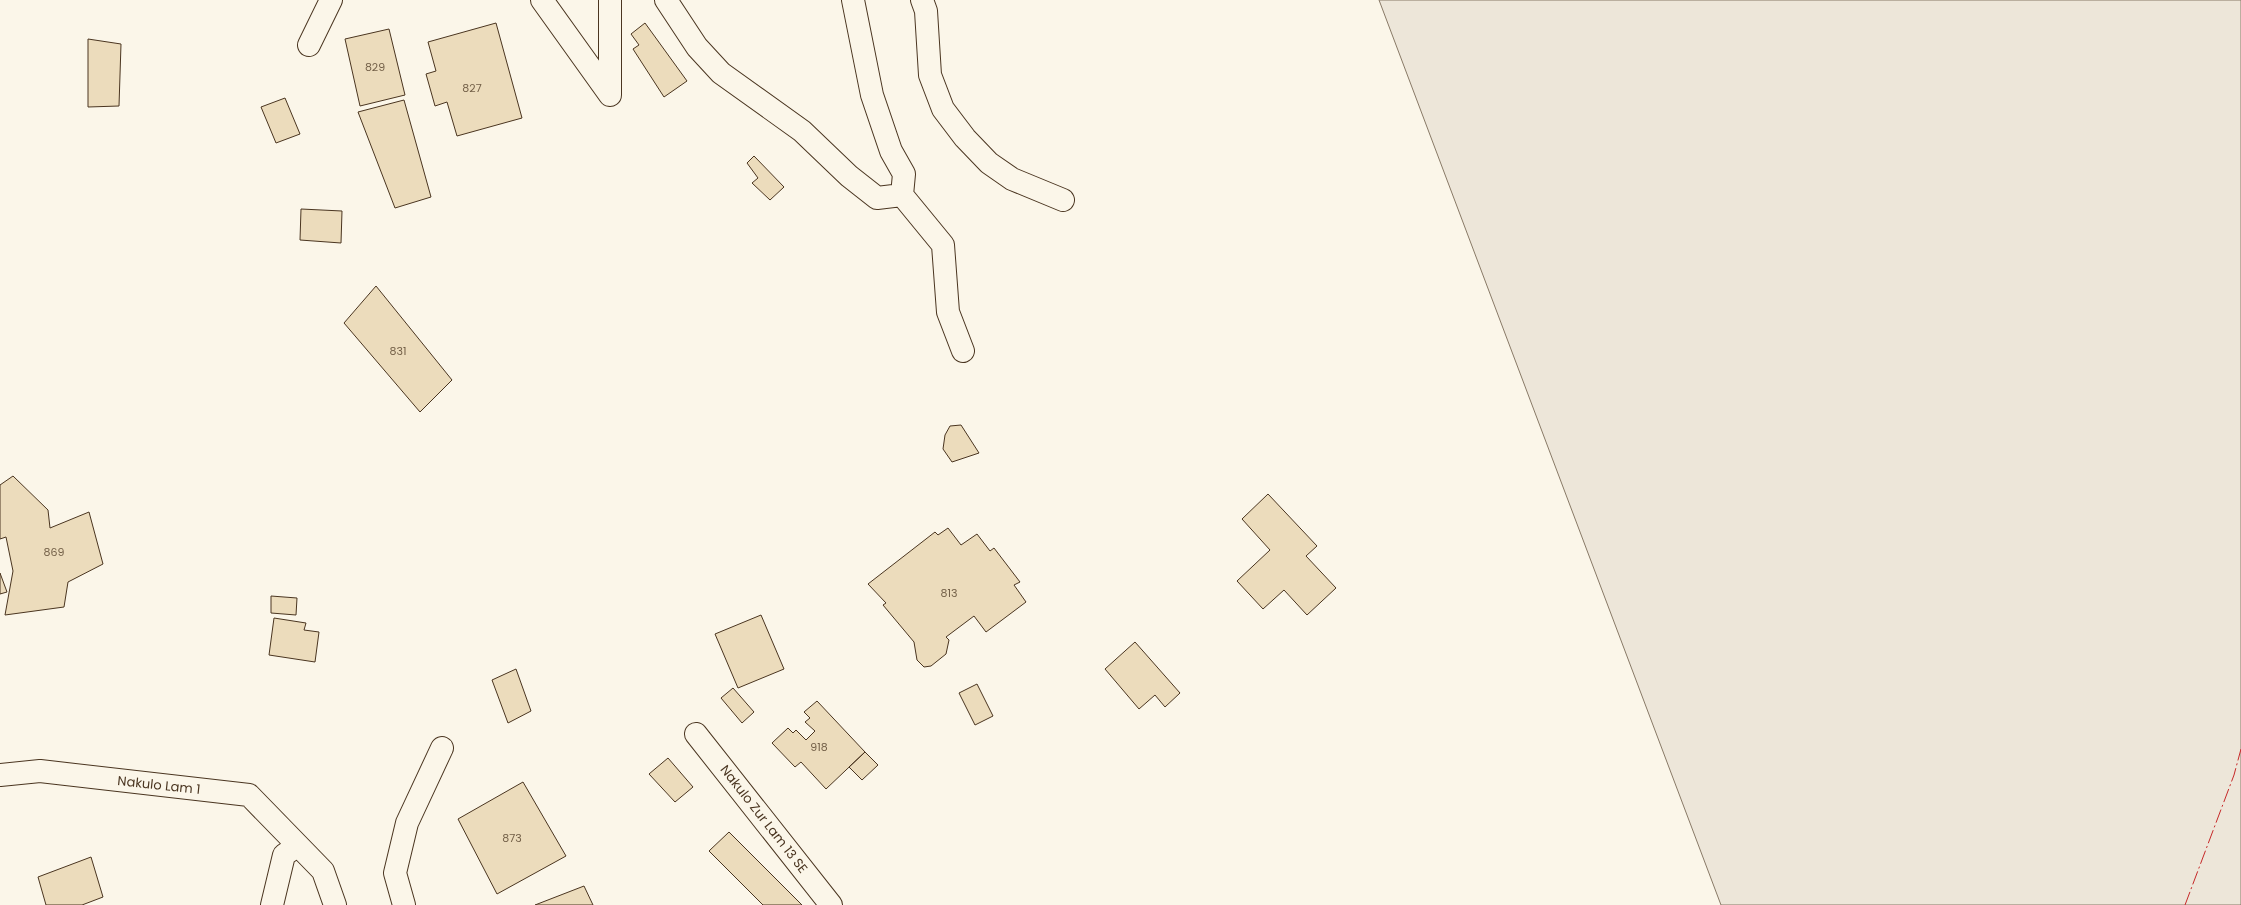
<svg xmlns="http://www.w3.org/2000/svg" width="2241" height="905" font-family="Poppins,sans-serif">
<rect width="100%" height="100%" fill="#fbf6e9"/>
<!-- green -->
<path fill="#ede6d9" stroke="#887966" d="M1379,0H2241V905H1721Z"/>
<!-- building -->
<path fill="#ecdcbc" stroke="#4a3520" d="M496,23L522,118L457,136L447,102L435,106L426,74L436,71L428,42Z
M645,23L687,81L664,97L633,49L639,45L631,34Z
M389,29L405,95L360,106L345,39Z
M88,39L121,44L119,106L88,107Z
M285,98L300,134L276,143L261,107Z
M404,100L431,197L395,208L358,112Z
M754,156L784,187L770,200L752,183L758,178L747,163Z
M301,209L342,211L341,243L300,240Z
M376,286L452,380L420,412L344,323Z
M961,425L979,453L952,462L943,449L945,435L950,426Z
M13,476L48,510L50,528L89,512L103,564L68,582L64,607L5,615L13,571L6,537L0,539V485Z
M1268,494L1317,546L1306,556L1336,588L1307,615L1284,590L1263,609L1237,581L1270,550L1242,519Z
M948,528L961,545L977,534L990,551L994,548L1020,582L1014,585L1026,602L986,632L974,616L946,637L949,640L946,654L931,666L924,667L917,660L914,642L883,605L886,603L868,584L935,532L938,535Z
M0,573L7,592L0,594Z
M271,596L297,598L296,615L271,613Z
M761,615L784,669L738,688L715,634Z
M274,618L306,623L304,630L319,632L315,662L269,655Z
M1135,642L1180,693L1165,707L1155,695L1139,709L1105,669Z
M516,669L531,711L508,723L492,680Z
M977,684L993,716L975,725L959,693Z
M733,688L754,712L742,723L721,698Z
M817,701L865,752L826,789L801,762L795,767L772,743L788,728L793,733L796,730L806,740L815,731L805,722L810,718L804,712Z
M865,752L878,765L862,780L849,767Z
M668,758L693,787L675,802L649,774Z
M523,782L566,856L497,894L458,819Z
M729,832L802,905H763L709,851Z
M91,857L103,897L82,905H46L38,877Z
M584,886L593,905H535Z"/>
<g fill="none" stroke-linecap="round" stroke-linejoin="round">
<defs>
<path id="street" d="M542,0L610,95V0
M666,0L697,47L721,73L802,131L849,176L877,198L902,195L904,174L891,151L872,95L853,0
M922,0L926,11L930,75L943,109L965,138L989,163L1012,179L1063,200
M309,45L331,0
M902,195L943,245L948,312L963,351
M696,734L831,905
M0,775L40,771L249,795L323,871L335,905
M272,905L284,855L297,846
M404,905L395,873L407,823L442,748"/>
</defs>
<!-- street casing -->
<use href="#street" stroke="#4a3520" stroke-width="24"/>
<!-- street -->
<use href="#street" stroke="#fbf6e9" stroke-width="22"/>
<!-- power -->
<path stroke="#c62828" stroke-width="1" stroke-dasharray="14 3 2 3" stroke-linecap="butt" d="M2185,905L2234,775L2241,749"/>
</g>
<g text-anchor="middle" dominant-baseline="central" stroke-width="3" stroke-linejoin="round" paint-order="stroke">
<!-- number labels -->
<g font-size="11" fill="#725f47">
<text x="375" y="67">829</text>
<text x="472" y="88">827</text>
<text x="398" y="351">831</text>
<text x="54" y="552">869</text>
<text x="949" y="593">813</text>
<text x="819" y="747">918</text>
<text x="512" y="838">873</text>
</g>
<!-- street labels -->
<g font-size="13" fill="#4a3520" stroke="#fbf6e9">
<text transform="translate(159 785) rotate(6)">Nakulo Lam 1</text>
<text transform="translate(764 819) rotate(52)">Nakulo Zur Lam 13 SE</text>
</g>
</g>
</svg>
